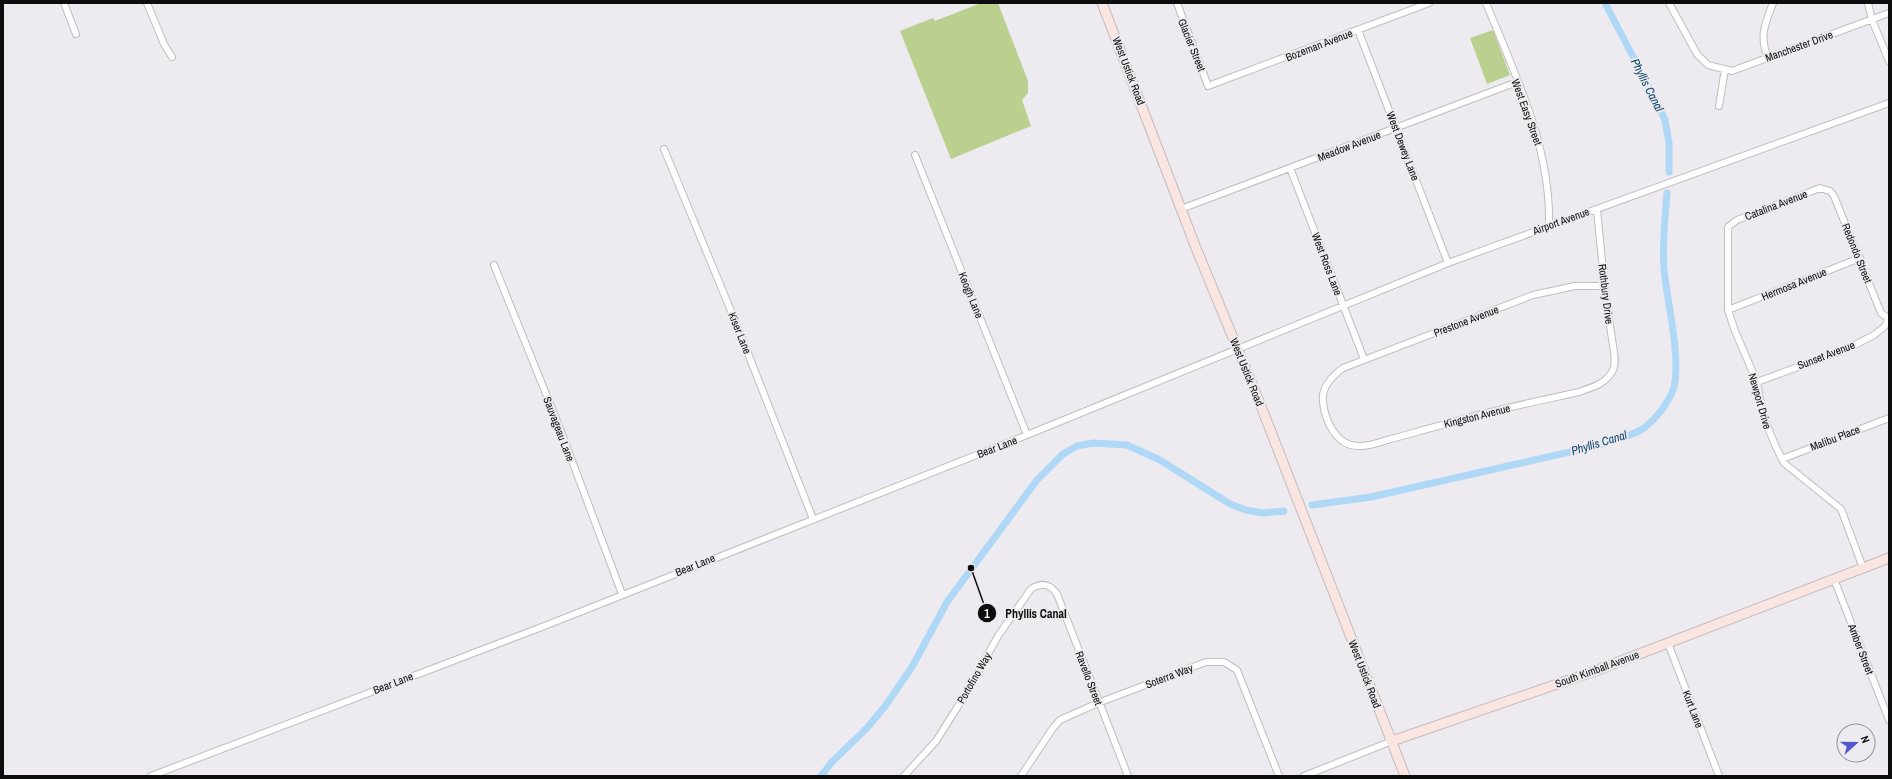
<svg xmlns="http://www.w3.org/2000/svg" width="1892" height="779" font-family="'Archivo Narrow',sans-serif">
<rect width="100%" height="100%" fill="#edebef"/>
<!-- grass -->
<path fill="#bbd08f" d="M981,3H998L1028,81V93L1022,100L1031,126L951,159L900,31L933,18L935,21Z
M1493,30L1510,75L1487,84L1470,38Z"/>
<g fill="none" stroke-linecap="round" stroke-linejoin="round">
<!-- canal -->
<path stroke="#afd8f7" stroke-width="7" d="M1605,3L1653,95L1665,120L1669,143V172
M1312,505L1371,497L1596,446C1612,441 1630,437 1644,428C1656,419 1670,401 1674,387C1681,355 1667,302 1664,269C1662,244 1665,218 1667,193
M821,776L832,762L867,728L886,705L912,667L947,602L1037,480L1063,454L1077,446L1093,443L1127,445L1160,460L1230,504L1246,510L1263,513L1284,511"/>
<defs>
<path id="street" d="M64,3L76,34
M147,3L164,44L172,57
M1177,3L1208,86L1429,3
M1486,3C1515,74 1551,147 1549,225
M1669,3L1697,54L1708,65L1732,71L1889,13
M1868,3L1872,20L1889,61
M1358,30L1448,263
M1768,58C1759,36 1765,24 1773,3
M1719,106L1725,69
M664,149L736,323L813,519
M915,155L1027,435
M1290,168L1364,359
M1181,209L1517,82
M1597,209C1601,253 1605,296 1612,339C1613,347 1617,362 1613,370C1606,384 1593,387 1579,392C1534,402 1489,411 1446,424C1426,429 1407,435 1387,440C1378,443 1367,447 1357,446C1336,445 1325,421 1323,402C1321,387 1332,376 1343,368L1533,295L1575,286H1604
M494,265L559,426L622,594
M1728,310L1860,258
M1757,382L1847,349L1874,335L1884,327L1889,319
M1782,459L1889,418
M1863,568L1841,509L1784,463L1776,447L1763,416L1757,382L1735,331L1728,310V227L1737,220L1820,188L1830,191L1834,196L1881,313L1889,319
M1834,579L1889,720
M1668,643L1719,776
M151,776L547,625L1027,435L1448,263L1889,103
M904,776L936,741L967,692L998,636L1031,589C1042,582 1050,584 1057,594L1128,776
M1021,776L1053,728L1060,720L1098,703L1206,662H1224L1237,670L1279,776
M1304,776L1392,741"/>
<path id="secondary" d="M1102,3L1196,248L1259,401L1405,776
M1392,741L1595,671L1889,558"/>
</defs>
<!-- street casing -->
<use href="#street" stroke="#c0bdc1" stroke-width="8"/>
<!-- secondary casing -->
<use href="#secondary" stroke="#c0bdc1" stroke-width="11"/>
<!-- street -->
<use href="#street" stroke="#fff" stroke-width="6"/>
<!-- secondary -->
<use href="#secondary" stroke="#fbe5e0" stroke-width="9"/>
</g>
<g text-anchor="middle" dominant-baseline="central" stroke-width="4" stroke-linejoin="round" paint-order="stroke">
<!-- street labels -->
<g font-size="11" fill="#0e0d0e" stroke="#edebef">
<text transform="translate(1192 45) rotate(68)">Glacier Street</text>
<text transform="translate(1319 45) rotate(-21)">Bozeman Avenue</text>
<text transform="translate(1799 46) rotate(-20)">Manchester Drive</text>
<text transform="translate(1129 71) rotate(69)">West Ustick Road</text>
<text transform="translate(1527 112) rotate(70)">West Easy Street</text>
<text transform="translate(1349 146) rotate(-21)">Meadow Avenue</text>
<text transform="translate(1403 146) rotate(69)">West Dewey Lane</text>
<text transform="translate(1776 205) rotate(-21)">Catalina Avenue</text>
<text transform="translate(1561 221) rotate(-20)">Airport Avenue</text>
<text transform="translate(1857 253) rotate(68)">Redondo Street</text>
<text transform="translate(1327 264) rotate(69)">West Ross Lane</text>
<text transform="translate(1794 284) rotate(-22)">Hermosa Avenue</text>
<text transform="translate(1606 294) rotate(83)">Rothbury Drive</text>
<text transform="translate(971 295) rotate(68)">Keogh Lane</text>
<text transform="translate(1466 321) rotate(-21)">Prestone Avenue</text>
<text transform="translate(740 333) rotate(68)">Kiser Lane</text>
<text transform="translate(1826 355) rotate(-21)">Sunset Avenue</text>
<text transform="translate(1247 372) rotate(68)">West Ustick Road</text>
<text transform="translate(1760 401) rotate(74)">Newport Drive</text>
<text transform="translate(1477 416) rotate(-14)">Kingston Avenue</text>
<text transform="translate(559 429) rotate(69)">Sauvageau Lane</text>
<text transform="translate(1835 438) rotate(-21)">Malibu Place</text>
<text transform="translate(997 447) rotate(-21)">Bear Lane</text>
<text transform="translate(695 565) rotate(-22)">Bear Lane</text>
<text transform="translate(1861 649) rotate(69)">Amber Street</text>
<text transform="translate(1597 669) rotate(-20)">South Kimball Avenue</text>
<text transform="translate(1365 674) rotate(69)">West Ustick Road</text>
<text transform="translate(1169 676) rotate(-21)">Soterra Way</text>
<text transform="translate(974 678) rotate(-60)">Portofino Way</text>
<text transform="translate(1089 678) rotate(69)">Ravello Street</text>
<text transform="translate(393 683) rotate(-21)">Bear Lane</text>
<text transform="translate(1693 709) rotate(69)">Kurt Lane</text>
</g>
<!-- water labels -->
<g font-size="12" font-style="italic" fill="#0d4567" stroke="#edebef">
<text transform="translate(1647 85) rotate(63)">Phyllis Canal</text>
<text transform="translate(1599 443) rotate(-17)">Phyllis Canal</text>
</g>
</g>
<!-- callouts -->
<path fill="none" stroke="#0e0d0e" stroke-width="1.5" d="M971 568L987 613"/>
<g fill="#0e0d0e" stroke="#edebef" stroke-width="1.5">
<circle cx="971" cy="568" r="4"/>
<circle cx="987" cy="613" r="10"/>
</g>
<g font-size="12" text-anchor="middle" font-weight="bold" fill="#fff">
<text x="987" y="618">1</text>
</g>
<g font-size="12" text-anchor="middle" font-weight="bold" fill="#0e0d0e" stroke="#edebef" stroke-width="4" stroke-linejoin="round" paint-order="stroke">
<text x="1036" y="618">Phyllis Canal</text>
</g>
<!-- border -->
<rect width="1892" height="779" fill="none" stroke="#0e0d0e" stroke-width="8"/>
<!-- north arrow -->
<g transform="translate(1856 743) rotate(69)"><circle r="19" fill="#edebef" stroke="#949295"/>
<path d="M0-3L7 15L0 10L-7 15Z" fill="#5159d0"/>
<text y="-6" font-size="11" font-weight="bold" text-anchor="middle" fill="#0e0d0e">N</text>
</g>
</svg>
